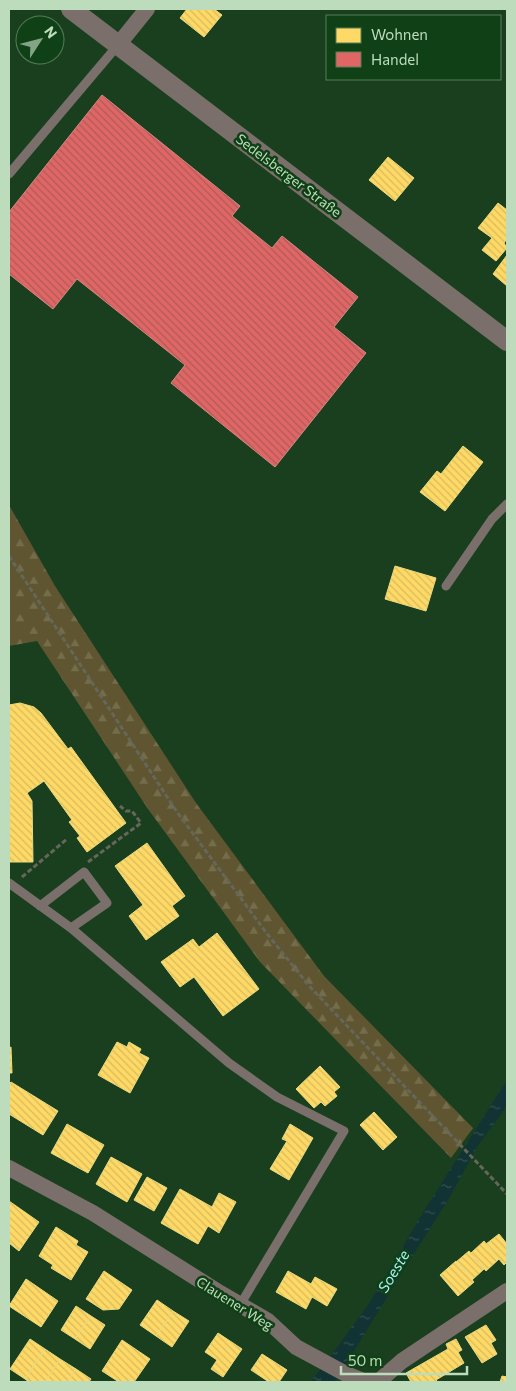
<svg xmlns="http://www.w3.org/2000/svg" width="516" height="1391" font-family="Commissioner,sans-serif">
<defs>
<pattern id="forest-firs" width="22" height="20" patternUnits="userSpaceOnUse" patternTransform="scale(1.25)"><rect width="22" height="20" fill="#5f5530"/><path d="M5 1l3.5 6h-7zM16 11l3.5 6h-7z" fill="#746d4c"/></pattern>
<pattern id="water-ripples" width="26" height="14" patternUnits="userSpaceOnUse" patternTransform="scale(1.25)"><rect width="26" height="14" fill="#123334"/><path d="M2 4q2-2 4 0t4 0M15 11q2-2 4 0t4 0" fill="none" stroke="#33504f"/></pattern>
<pattern id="homes-back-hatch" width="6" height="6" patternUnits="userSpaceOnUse" patternTransform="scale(1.25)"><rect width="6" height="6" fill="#ffd966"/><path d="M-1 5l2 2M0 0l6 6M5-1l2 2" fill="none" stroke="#d7bb5d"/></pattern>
<pattern id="shops-back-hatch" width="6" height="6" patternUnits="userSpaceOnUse" patternTransform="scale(1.25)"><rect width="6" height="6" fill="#e06666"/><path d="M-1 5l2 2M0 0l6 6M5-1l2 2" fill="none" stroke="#ae5b58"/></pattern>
</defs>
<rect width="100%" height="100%" fill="#193f1f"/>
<!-- forest -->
<path fill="url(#forest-firs)" d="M9,505L55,586L196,803L324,976L473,1128L451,1158L260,962L148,809L37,641L9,646Z"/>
<!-- water -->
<path fill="url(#water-ripples)" d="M507,1080V1106L477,1147L450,1197L405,1268L335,1382H310L330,1357L370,1302L425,1209Z"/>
<!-- homes -->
<path fill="url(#homes-back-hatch)" stroke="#ebda80" d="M187,9H214L222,15L204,37L180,18Z
M388,157L414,178L395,201L369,180Z
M498,203L507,210V239L504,243L507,248L496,261L482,250L492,238L478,228Z
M507,255V286L493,274Z
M463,446L483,462L445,511L420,492L437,471L441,474Z
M395,566L436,578L426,611L385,599Z
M20,703L34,707L41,713L68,749L71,747L126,823L87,852L77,838L80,836L69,822L72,820L44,781L27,793L32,801L33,862H9V705Z
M147,843L185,896L172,906L179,916L146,940L129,916L143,905L115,866Z
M217,933L259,989L223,1016L194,977L180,987L161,962L193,939L199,947Z
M117,1042L127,1047L129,1042L141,1049L139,1053L149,1058L130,1093L98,1075Z
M11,1047L12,1073H9V1048Z
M320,1066L340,1087L334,1092L337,1096L325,1106L321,1102L314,1108L296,1089Z
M11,1082L58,1111L43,1135L9,1114V1084Z
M374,1112L397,1137L383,1150L360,1125Z
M67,1124L104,1145L88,1173L51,1153Z
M290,1124L313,1138L289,1180L270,1169L287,1141L282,1139Z
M111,1157L142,1174L127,1202L96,1184Z
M147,1177L167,1188L154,1211L134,1200Z
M180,1189L212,1207L219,1193L236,1202L219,1233L208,1226L198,1244L161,1223Z
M9,1201L39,1222L19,1251L9,1243Z
M56,1227L78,1241L76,1245L88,1252L71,1280L51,1268L53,1265L39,1256Z
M499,1234L507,1244V1262L504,1265L486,1244Z
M484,1241L499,1259L486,1271L471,1253Z
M469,1251L484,1269L472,1280L456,1262Z
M456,1261L474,1282L458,1296L440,1275Z
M104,1271L132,1290L119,1309L103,1310L86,1299Z
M288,1271L311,1284L315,1277L337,1289L327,1306L312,1297L306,1309L276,1292Z
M26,1279L58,1301L41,1327L9,1306Z
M157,1300L173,1311L156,1336L140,1325Z
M76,1306L91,1316L75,1339L61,1330Z
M173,1311L189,1321L172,1347L156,1336Z
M91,1316L105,1325L90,1349L75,1339Z
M486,1325L496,1340L491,1343L497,1354L482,1363L465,1337Z
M218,1333L242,1349L223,1377L211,1369L217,1360L205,1352Z
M30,1339L45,1349L25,1379L10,1369Z
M456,1339L462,1350L458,1352L464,1363L436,1380L438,1382H411L406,1373L448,1349L446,1344Z
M122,1340L150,1359L134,1382H119L102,1371Z
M45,1349L60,1359L45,1382H29L25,1379Z
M262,1354L287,1370L279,1382H269L251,1370Z
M60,1359L76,1369L67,1382H45Z
M76,1369L91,1379L89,1382H67Z
M502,1376L507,1377V1382H500Z"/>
<!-- shops -->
<path fill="url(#shops-back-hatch)" stroke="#d58980" d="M102,95L240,206L232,216L272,248L282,236L358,297L334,327L366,353L275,467L171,383L185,365L77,279L53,309L9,274V212Z"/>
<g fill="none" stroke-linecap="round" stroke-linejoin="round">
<!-- path -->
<path stroke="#65675b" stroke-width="3" stroke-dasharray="5 2.5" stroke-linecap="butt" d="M9,556L177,812L268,935L311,988L507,1194
M88,862L141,823L132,811H126L120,806
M22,877L67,839"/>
<!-- service -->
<path stroke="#7a6f6a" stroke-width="9" d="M9,174L118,45
M446,586L492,519L507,504
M9,883L71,928L229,1063L277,1097L344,1131L240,1305
M40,906L84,872L107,903L71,928"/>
<!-- minor -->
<path stroke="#7a6f6a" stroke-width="16" d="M118,45L147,9
M9,1168L93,1213L220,1293L268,1321L296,1347L346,1374L363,1381H379L402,1361L507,1291"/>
<!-- tertiary -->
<path stroke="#7a6f6a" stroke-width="20" d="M71,9L507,341"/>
</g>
<g text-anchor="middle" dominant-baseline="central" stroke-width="5" stroke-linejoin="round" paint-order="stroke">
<!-- street labels -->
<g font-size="14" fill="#bcdcbc" stroke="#104015">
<text transform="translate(289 175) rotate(37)">Sedelsberger Straße</text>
<text transform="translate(235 1303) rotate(32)">Clauener Weg</text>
</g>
<!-- water labels -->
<g font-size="15" font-style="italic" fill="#a5f2fa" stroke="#104015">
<text transform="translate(393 1271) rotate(-59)">Soeste</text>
</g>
</g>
<!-- border -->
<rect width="516" height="1391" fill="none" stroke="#bcdcbc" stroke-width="20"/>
<!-- legend -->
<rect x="326" y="15" width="175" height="65" fill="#104015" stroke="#557e58"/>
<rect x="336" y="28" width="25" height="15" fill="#ffd966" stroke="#557e58"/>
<text x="371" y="40" font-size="15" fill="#bcdcbc">Wohnen</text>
<rect x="336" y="52" width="25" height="15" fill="#e06666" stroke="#557e58"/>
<text x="371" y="65" font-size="15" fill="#bcdcbc">Handel</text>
<!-- north arrow -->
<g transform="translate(40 40) rotate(54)"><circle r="24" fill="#104015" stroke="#557e58"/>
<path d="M0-4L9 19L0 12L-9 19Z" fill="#83a585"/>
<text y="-8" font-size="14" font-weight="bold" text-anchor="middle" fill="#bcdcbc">N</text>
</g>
<!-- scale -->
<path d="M341 1366v8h126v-8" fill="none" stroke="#bcdcbc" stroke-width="2.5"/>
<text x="348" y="1366" font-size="15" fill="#bcdcbc" stroke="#104015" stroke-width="4" paint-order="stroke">50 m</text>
</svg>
